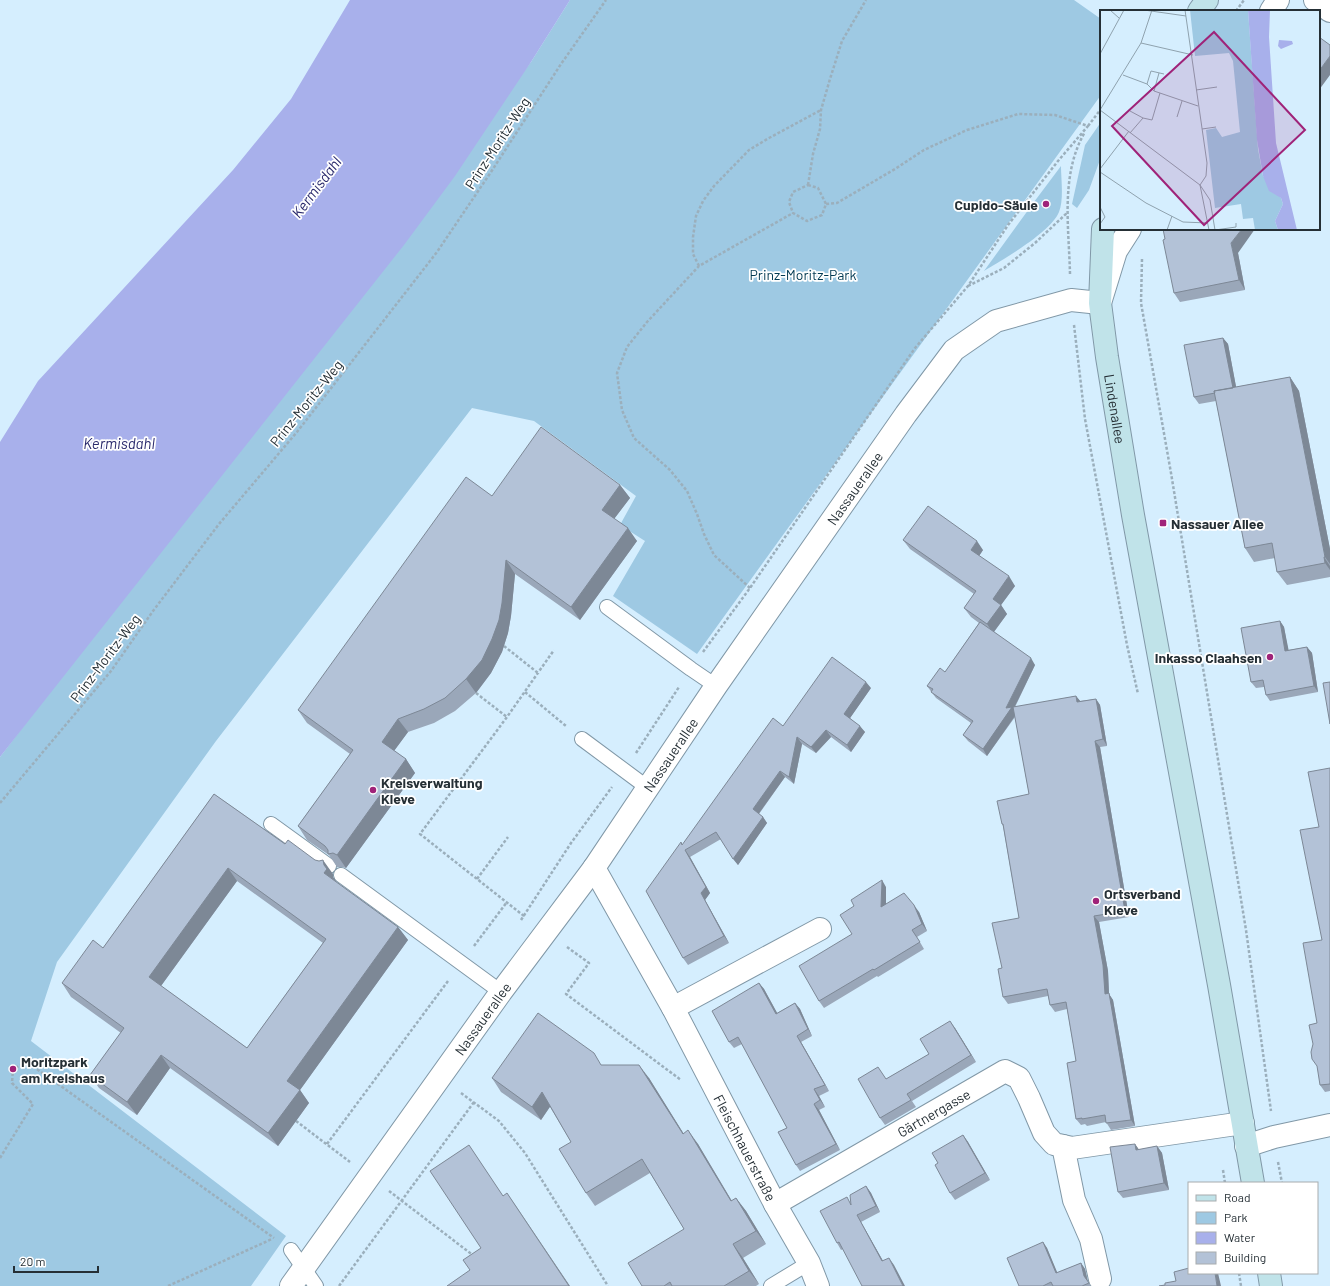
<svg xmlns="http://www.w3.org/2000/svg" width="1330" height="1286" font-family="Barlow,sans-serif">
<rect width="100%" height="100%" fill="#d5eefe"/>
<!-- green -->
<path fill="#9ec9e3" d="M570,0H1074L1101,19V95L697,654L613,596L645,541L620,525L636,496L534,421L472,408L216,741L57,962L31,1041L286,1236L251,1286H0V757L531,62Z
M1101,122V157L1089,190L1077,208L1072,204L1085,145Z
M1061,166C1061,178 1064,200 1059,212C1051,232 1004,259 984,271L1034,202Z"/>
<!-- water -->
<path fill="#a8b0eb" d="M350,0H570L531,62L455,176L404,245L0,757V442L38,381L233,170L291,99Z"/>
<g fill="none" stroke-linecap="round" stroke-linejoin="round">
<defs>
<path id="lane" d="M607,607L691,669L716,686
M582,739L648,788
M271,824L329,866
M341,875L501,992
M291,1250L316,1286
M771,1286L809,1263"/>
<g id="street">
<path d="M1315,0L1330,11"/>
<path d="M1271,11L1278,0"/>
<path id="s1" d="M594,868L673,1008L775,1204L809,1263L818,1286"/>
<path d="M673,1008L820,929"/>
<path d="M1063,1146L1074,1200L1091,1239L1100,1279"/>
<path d="M1246,1146L1274,1137L1330,1125"/>
<path id="s2" d="M775,1204L1005,1071L1019,1078L1029,1098L1044,1133L1054,1144L1072,1148L1243,1123"/>
<path id="s3" d="M291,1286L501,992L594,868L716,686L906,414L954,350L996,321L1071,300L1100,303L1116,251L1130,229"/>
</g>
<g id="secondary">
<path d="M1199,11L1207,0"/>
<path id="s4" d="M1103,229L1100,303L1107,357L1133,515L1219,985L1253,1183"/>
<path d="M1269,1273L1271,1286"/>
</g>
</defs>
<!-- lane casing -->
<use href="#lane" stroke="#8198a7" stroke-width="16"/>
<!-- street casing -->
<use href="#street" stroke="#8198a7" stroke-width="24"/>
<!-- secondary casing -->
<use href="#secondary" stroke="#8198a7" stroke-width="24"/>
<!-- path -->
<path stroke="#9bafbc" stroke-width="2.5" stroke-dasharray="3 2" stroke-linecap="butt" d="M1236,11L1244,0
M1088,126L1101,109
M808,185L813,154L820,129L821,110L830,79L842,41L866,0
M808,185L818,188L826,204L822,215L807,221L793,213L789,202L793,192Z
M1142,259L1141,303L1171,473L1246,930L1271,1111
M699,266L693,254V237L696,216L703,201L714,186L749,150L769,138L821,110
M1070,274C1069,228 1060,174 1085,132
M968,286L1004,268L1035,243L1068,212
M1074,325L1085,419L1127,645L1138,694
M750,588L714,555L704,534L697,514L687,491L670,470L634,438L622,410L617,373L627,347L647,322L699,266L793,213
M504,646L538,673
M703,652L750,588L915,348L968,286L1008,225L1058,161L1088,126L1055,115L1018,114L967,130L924,150L895,169L837,203L826,204
M525,692L566,726
M476,693L507,717
M636,753L679,687
M0,803L111,671L153,611L219,524L297,432L437,252L491,172L561,64L606,0
M477,879L508,837
M524,916L420,834L507,717L554,650
M521,920L571,843L612,787
M474,946L507,902
M567,947L589,963L566,994L681,1080
M461,1093L499,1121L525,1153L608,1286
M296,1121L350,1162
M327,1144L448,981
M0,1158L33,1104L12,1083L13,1069L27,1062L274,1238
M1278,1162L1282,1183
M1223,1170L1225,1183
M389,1191L474,1256
M1239,1273L1241,1286
M168,1286L272,1239
M339,1286L474,1102"/>
<!-- lane -->
<use href="#lane" stroke="#fff" stroke-width="14"/>
<!-- street -->
<use href="#street" stroke="#fff" stroke-width="22"/>
<!-- secondary -->
<use href="#secondary" stroke="#c0e3e9" stroke-width="22"/>
</g>
<!-- wall -->
<path fill="#9aa7b9" fill-rule="evenodd" d="M1165,239L1238,253L1245,290L1180,302L1174,293Z
M1223,338L1228,344L1236,387L1290,377L1299,391L1330,549V577L1287,585L1277,572L1275,558L1254,562L1245,548L1216,401L1199,404L1194,397Z
M620,485L630,498L614,519L637,541L580,620L515,574L511,616L508,633L502,652L491,673L476,693L455,711L434,723L408,732L394,751L406,759L415,773L346,868L342,867H337L329,855L307,840L298,826L350,754L307,723L298,710L492,496Z
M903,540L983,550L979,556L1015,586L1001,605L1007,614L994,632L1035,665L1015,707L1076,696L1080,701L1096,699L1100,705L1107,746L1100,747L1129,917L1099,922L1108,971L1109,994L1113,1000L1135,1126L1111,1130L1106,1122L1087,1126L1085,1124L1081,1125L1076,1119V1061L1067,1009L1055,1012L1050,1005L1048,996L1008,1004L1003,997L1002,968L1019,918L1003,826L1002,824L1029,794L1015,717L987,756L968,741L963,735L971,723L936,698L927,686L945,672L979,623L971,617L964,608L974,594L910,549Z
M1280,621L1284,627L1288,650L1307,647L1312,653L1318,692L1270,701L1266,695L1264,687L1256,688L1251,682Z
M871,688L850,718L865,732L851,752L831,737L816,753L802,744L794,784L785,777L759,814L763,817L767,823L738,865L721,839L690,857L710,893L705,900L729,943L688,965L683,958V845L783,726Z
M1330,768V1091L1325,1092L1320,1085L1317,1023L1322,940L1319,827Z
M214,794L285,844L333,874V877L336,882L398,927L408,940L300,1090L309,1103L278,1146L170,1068L137,1115L99,1088L90,1075L121,1033L71,997L62,983L103,948ZM237,881L323,943L247,1048L161,986Z
M886,887V904L919,912L927,931L917,937L924,949L878,977L877,976L824,1008L819,1001Z
M759,983L764,989L777,1013L795,1003L800,1009L812,1036L801,1042L829,1091L819,1096L825,1107L819,1110L840,1150L800,1171L796,1165L787,1128L742,1044L734,1048L729,1042Z
M955,1028L976,1062L912,1101L916,1107L885,1125L880,1118L886,1079L929,1054Z
M602,1065L649,1078L683,1133L698,1144L732,1201L736,1198L746,1211L766,1244L743,1258L759,1284L756,1286H642L684,1229L650,1173L595,1206L586,1193L571,1142L550,1107L541,1120L501,1092L492,1078Z
M963,1135L968,1142L990,1180L955,1200L950,1193Z
M1135,1144L1139,1150L1157,1146L1162,1153L1169,1190L1123,1198L1118,1192Z
M866,1186L871,1193L880,1212L861,1222L883,1261L894,1265L843,1249L841,1250L837,1243L851,1203Z
M1043,1242L1047,1248L1057,1273L1081,1263L1085,1269L1088,1282L1091,1286H1019Z"/>
<!-- shaded-wall -->
<path fill="#7d8896" d="M1330,56V75L1319,90V71Z
M1242,229H1255L1238,253L1245,290L1239,280L1231,243Z
M1223,338L1228,344L1238,397L1233,390Z
M1290,377L1299,391L1330,549V564L1325,557Z
M620,485L630,498L611,523L602,510Z
M628,528L637,541L580,620L571,607Z
M977,541L983,550L977,559L971,550Z
M1324,557L1330,566V570L1325,563Z
M506,560L515,574L511,616L508,633L502,652L491,673L476,693L466,679Z
M1009,576L1015,586L1001,605L1007,614L993,633L987,624L993,599Z
M1280,621L1284,627L1290,657L1285,651Z
M1307,647L1312,653L1318,692L1314,686Z
M1031,658L1035,665L1014,708L1017,713L987,756L983,749L1006,708Z
M866,682L871,688L848,721L844,714Z
M1076,696L1081,702H1077Z
M1096,699L1100,705L1107,746L1103,739Z
M398,719L408,732L391,755L382,742Z
M860,726L865,732L851,752L847,745Z
M826,730L831,737L816,753L811,747Z
M797,737L802,744L794,784L789,777Z
M1095,741L1100,747L1129,917L1125,911Z
M406,759L415,773L346,868L337,855Z
M780,771L785,777L757,816L753,809Z
M763,817L767,823L738,865L733,859Z
M685,850L690,857L710,893L705,900L729,943L724,936L701,893Z
M323,860L333,874V877L337,882L324,873Z
M228,868L237,881L158,990L149,977Z
M882,880L886,887V914L881,907Z
M914,905L919,912L927,931L922,924Z
M1094,916L1099,922L1108,971L1109,994L1113,1000L1135,1126L1131,1120L1105,994Z
M398,927L408,940L300,1090L309,1103L278,1146L268,1133L287,1081Z
M759,983L764,989L781,1020L776,1014Z
M795,1003L800,1009L812,1036L808,1029Z
M950,1021L955,1028L976,1062L971,1055Z
M797,1036L801,1042L829,1091L825,1085Z
M161,1055L170,1068L137,1115L127,1102Z
M639,1065L649,1078L692,1147L683,1134Z
M814,1089L819,1096L825,1107L820,1100Z
M542,1092L551,1105L541,1120L532,1107Z
M814,1104L819,1110L840,1150L836,1144Z
M688,1130L698,1144L740,1215L731,1201Z
M963,1135L968,1142L990,1180L985,1173Z
M1135,1144L1140,1151L1136,1150Z
M1157,1146L1162,1153L1169,1190L1164,1183Z
M866,1186L871,1193L880,1212L876,1206Z
M507,1193L516,1206L570,1286H569Z
M736,1198L746,1211L766,1244L756,1231Z
M857,1215L861,1222L887,1268L882,1261Z
M1043,1242L1047,1248L1060,1279L1056,1273Z
M733,1244L743,1258L759,1284L749,1271Z
M889,1258L894,1265L905,1286H903Z
M1081,1263L1085,1269L1088,1282L1084,1276Z
M1215,1273H1218L1221,1286H1217Z"/>
<!-- building -->
<path fill="#b3c2d7" stroke="#7d8896" fill-rule="evenodd" d="M1319,37L1330,45V56L1319,71Z
M1163,229H1242L1231,243L1239,280L1174,293L1163,240L1165,239Z
M1223,338L1233,388L1214,391L1215,393L1194,397L1184,345Z
M1290,377L1325,557H1324L1325,563L1277,572L1272,543L1245,548L1214,391Z
M541,427L620,485L602,510L628,528L571,607L506,560L502,603L499,620L492,639L482,660L466,679L445,698L424,709L398,719L382,742L406,759L337,855L333,853L328,854V850L325,846L298,826L353,750L298,710L466,477L492,496Z
M928,506L977,541L971,550L1009,576L993,599L1001,605L987,624L964,608L976,591L903,540Z
M1280,621L1285,651L1307,647L1314,686L1266,695L1263,680L1251,682L1241,628Z
M980,622L1031,658L1006,708L1012,707L983,749L963,735L973,721L931,692L933,689L927,686L940,668L945,672Z
M832,657L866,682L844,714L860,726L847,745L826,730L811,747L797,737L789,777L780,771L753,809L763,817L733,859L716,832L685,850L706,887L701,893L724,936L683,958L646,891L681,842L682,845L773,718L783,726Z
M1330,682V724L1323,683Z
M1076,696L1077,702L1096,699L1103,739L1095,741L1125,911L1094,916L1103,965L1105,994L1109,993L1131,1120L1106,1123L1105,1115L1082,1119V1118L1076,1119L1067,1063L1076,1061L1066,1002L1050,1005L1047,989L1003,997L998,969L1002,968L992,923L1019,918L1003,824H1002L997,801L1029,794L1013,707Z
M1330,768V1084L1320,1085L1317,1066L1312,1059L1311,1052L1313,1044L1309,1025L1317,1023L1303,943L1322,940L1300,830L1319,827L1308,772Z
M214,794L285,844L288,840L315,860L319,861L323,860L324,865L327,869L324,873L398,927L287,1081L300,1090L268,1133L161,1055L127,1102L90,1075L124,1028L62,983L93,940L103,948ZM228,868L326,939L247,1048L149,977Z
M882,880L881,907L904,893L914,905L922,924L912,930L920,942L874,970L873,969L819,1001L799,966L852,934L840,915L854,906L851,900Z
M759,983L776,1014L795,1003L808,1029L797,1036L825,1085L814,1089L820,1100L814,1104L836,1144L796,1165L778,1132L787,1128L738,1037L729,1042L712,1011Z
M538,1013L594,1053L601,1065H639L683,1134L688,1130L731,1201L736,1198L756,1231L733,1244L749,1271L724,1286H672L670,1282L664,1286H642L628,1263L684,1229L642,1159L586,1193L559,1149L571,1142L542,1092L532,1107L492,1078Z
M950,1021L971,1055L907,1094L911,1100L880,1118L858,1079L878,1067L886,1079L929,1054L920,1039Z
M963,1135L985,1173L950,1193L935,1165L938,1163L932,1153Z
M1135,1144L1136,1150L1157,1146L1164,1183L1118,1192L1110,1147Z
M469,1145L503,1196L507,1193L569,1286H447L470,1270L463,1260L481,1248L430,1171Z
M866,1186L876,1206L857,1215L882,1261L889,1258L903,1286H862L839,1242L837,1243L820,1211L847,1197L851,1205L850,1195Z
M1043,1242L1056,1273L1081,1263L1084,1276L1089,1283L1082,1286H1053L1051,1282L1043,1286H1019L1007,1258Z
M1189,1268V1273H1215L1217,1286H1159L1165,1285V1283L1176,1281L1174,1272Z"/>
<!-- markers -->
<g fill="#9f2379" stroke="#fff" stroke-width="1.5">
<circle cx="1046" cy="204" r="4"/>
<rect x="1159" y="519" width="8" height="8" rx="2"/>
<circle cx="1270" cy="657" r="4"/>
<circle cx="373" cy="790" r="4"/>
<circle cx="1096" cy="901" r="4"/>
<circle cx="13" cy="1069" r="4"/>
</g>
<g text-anchor="middle" dominant-baseline="central" stroke-width="3.5" stroke-linejoin="round" paint-order="stroke">
<!-- street labels -->
<g font-size="14" fill="#252f35" stroke="#fff">
<text transform="translate(497 143) rotate(-57)">Prinz-Moritz-Weg</text>
<text transform="translate(306 403) rotate(-51)">Prinz-Moritz-Weg</text>
<text stroke="none"><textPath href="#s4" startOffset="181">Lindenallee</textPath></text>
<text stroke="none"><textPath href="#s3" startOffset="977">Nassauerallee</textPath></text>
<text transform="translate(105 658) rotate(-53)">Prinz-Moritz-Weg</text>
<text stroke="none"><textPath href="#s3" startOffset="653">Nassauerallee</textPath></text>
<text stroke="none"><textPath href="#s3" startOffset="329">Nassauerallee</textPath></text>
<text stroke="none"><textPath href="#s2" startOffset="183">Gärtnergasse</textPath></text>
<text stroke="none"><textPath href="#s1" startOffset="318">Fleischhauerstraße</textPath></text>
</g>
<!-- poi labels -->
<g font-size="14" font-weight="bold" fill="#252f35" stroke="#fff" text-anchor="start">
<text x="1038" y="204" text-anchor="end">Cupido-Säule</text>
<text x="1171" y="523">Nassauer Allee</text>
<text x="1262" y="657" text-anchor="end">Inkasso Claahsen</text>
<text x="381" y="782">Kreisverwaltung<tspan x="381" dy="16">Kleve</tspan></text>
<text x="1104" y="893">Ortsverband<tspan x="1104" dy="16">Kleve</tspan></text>
<text x="21" y="1061">Moritzpark<tspan x="21" dy="16">am Kreishaus</tspan></text>
</g>
<!-- park labels -->
<g font-size="14" fill="#003952" stroke="#fff">
<text x="803" y="274">Prinz-Moritz-Park</text>
</g>
<!-- water labels -->
<g font-size="15" font-style="italic" fill="#29296c" stroke="#fff">
<text transform="translate(316 187) rotate(-53)">Kermisdahl</text>
<text x="119" y="443">Kermisdahl</text>
</g>
</g>
<!-- overview -->
<g transform="translate(1100 10)">
<rect width="220" height="220" fill="#d5eefe"/>
<path d="M90,0H148L158,139L163,166L181,188L183,194L175,211L178,220H155L153,208L143,209L141,194L115,198L106,120L116,118L122,127L140,122L133,51L129,43L95,46Z" fill="#9ec9e3"/>
<path d="M148,0H170L169,27L176,133L197,220H178L175,211L183,194L181,188L169,181L163,166L157,130ZM179,30L192,31L193,34L181,39L178,36Z" fill="#a8b0eb"/>
<path fill="none" stroke="#8fa2ae" stroke-width="1" d="M10,0L19,8M44,0L86,6M85,0L107,153L106,166L100,175L109,220M41,33L93,45M0,44L24,0M23,65L47,74L54,81L98,96M47,74L51,61L64,64M96,80L117,77M54,81L59,63M0,100L41,33L52,0M0,100L100,175L110,190L115,220M30,101L43,108M77,107L82,91M102,119L116,117M30,123L43,108L52,110L60,83M0,159L29,121M0,162L46,193L83,212L108,213M0,197L5,207L0,214M67,220L72,206M115,220L136,217V213"/>
<path fill="#9f2379" fill-opacity="0.15" stroke="#9f2379" stroke-width="2" d="M114,22L205,120L104,215L12,116Z"/>
<rect width="220" height="220" fill="none" stroke="#252f35" stroke-width="2"/>
</g>
<!-- legend -->
<rect x="1188" y="1182" width="130" height="92" fill="#ffffff" stroke="#a8acae"/>
<rect x="1196" y="1195" width="20" height="6" fill="#c0e3e9" stroke="#a8acae"/>
<text x="1224" y="1202" font-size="12" fill="#252f35">Road</text>
<rect x="1196" y="1212" width="20" height="12" fill="#9ec9e3" stroke="#a8acae"/>
<text x="1224" y="1222" font-size="12" fill="#252f35">Park</text>
<rect x="1196" y="1232" width="20" height="12" fill="#a8b0eb" stroke="#a8acae"/>
<text x="1224" y="1242" font-size="12" fill="#252f35">Water</text>
<rect x="1196" y="1252" width="20" height="12" fill="#b3c2d7" stroke="#a8acae"/>
<text x="1224" y="1262" font-size="12" fill="#252f35">Building</text>
<!-- scale -->
<path d="M14 1266v6h84v-6" fill="none" stroke="#252f35" stroke-width="2"/>
<text x="20" y="1266" font-size="12" fill="#252f35" stroke="#ffffff" stroke-width="3" paint-order="stroke">20 m</text>
</svg>
